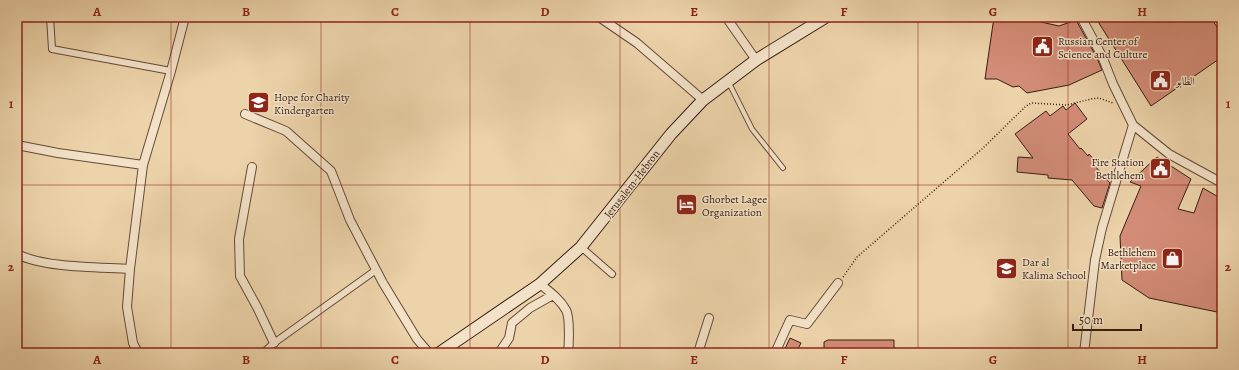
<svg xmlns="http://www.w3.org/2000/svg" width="1239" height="370" font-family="Alegreya,Amiri,serif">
<rect width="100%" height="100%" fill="#edd3aa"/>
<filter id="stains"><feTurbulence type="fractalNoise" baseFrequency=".005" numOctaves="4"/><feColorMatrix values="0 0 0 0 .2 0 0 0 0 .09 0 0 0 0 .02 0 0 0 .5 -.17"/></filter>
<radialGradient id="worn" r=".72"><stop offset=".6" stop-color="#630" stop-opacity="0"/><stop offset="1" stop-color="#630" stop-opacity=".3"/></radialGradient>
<!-- building -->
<path fill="#d38c77" stroke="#361c12" d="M994,17H1036L1041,22L1059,26L1076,20L1097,58L1102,70L1069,85L1027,93L1019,86L1013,87L997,79H985Z
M1100,17H1210L1222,34V57L1151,106L1097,20Z
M1075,103L1087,119L1068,134L1080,149L1081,148L1088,156L1089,154L1097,163L1094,165L1110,183L1102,208L1094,206L1072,180L1048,178V175L1017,172L1018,157L1033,158L1015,134L1046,111L1050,116L1063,106L1066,110Z
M1157,157L1191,179L1178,209L1194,213L1203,188L1222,199V313L1149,298L1122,280L1120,236L1141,186L1130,182Z
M790,338L801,343L796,353H783Z
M828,340H894V347L901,353H824V342Z"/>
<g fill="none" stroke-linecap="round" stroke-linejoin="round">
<defs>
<path id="service" d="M729,83L752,129L783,168"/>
<path id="pedestrian" d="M50,17L52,49L171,71
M581,247L612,274
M263,353L274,343L376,270"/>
<path id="minor" d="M599,17L637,43L703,100
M726,17L756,60
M1081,17L1102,56L1113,84L1133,125L1169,154L1222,183
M245,114L286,131L331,171L350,220L383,283L417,339L429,353
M17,145L58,153L143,165
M252,167L239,239L240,276L257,307L274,343
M17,254C44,268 98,267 130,269
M540,284C549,291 560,299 566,310C570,317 569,344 568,353
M138,353L133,343L127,307L130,269L143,165L171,71L185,17
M499,353L509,338L512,323L530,308L553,295
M698,353L709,318
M775,353L790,320L807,324L838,283
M1084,353L1095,260L1102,228L1133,125"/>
<path id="secondary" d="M439,353L540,284L581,247L671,134L703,100L756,60L826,17"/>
</defs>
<!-- service casing -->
<use href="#service" stroke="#644a38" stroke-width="6"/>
<!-- pedestrian casing -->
<use href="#pedestrian" stroke="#644a38" stroke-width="8"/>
<!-- minor casing -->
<use href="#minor" stroke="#644a38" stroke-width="10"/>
<!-- secondary casing -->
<use href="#secondary" stroke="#361c12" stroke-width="13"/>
<!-- path -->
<path stroke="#361c12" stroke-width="1.5" stroke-dasharray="1 2" stroke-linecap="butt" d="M843,277L857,257L982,149L1025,107L1031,103L1067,105L1091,99L1099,98L1113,103"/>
<!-- service -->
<use href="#service" stroke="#f3e2c8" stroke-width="4"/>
<!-- pedestrian -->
<use href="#pedestrian" stroke="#f3e2c8" stroke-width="6"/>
<!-- minor -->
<use href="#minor" stroke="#f3e2c8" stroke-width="8"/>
<!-- secondary -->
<use href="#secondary" stroke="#f3e2c8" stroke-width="11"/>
</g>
<!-- grid -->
<path fill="none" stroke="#8f2418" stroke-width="1" stroke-opacity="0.55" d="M171,17V353M321,17V353M470,17V353M620,17V353M769,17V353M918,17V353M1068,17V353M17,185H1222"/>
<!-- icons -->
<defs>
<symbol id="civic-square" viewBox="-11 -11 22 22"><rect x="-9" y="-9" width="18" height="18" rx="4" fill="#8f2418" stroke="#f3e2c8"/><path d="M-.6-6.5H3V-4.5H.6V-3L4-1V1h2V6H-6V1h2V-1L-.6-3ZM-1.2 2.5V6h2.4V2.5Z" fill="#fff"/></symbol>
<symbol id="school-square" viewBox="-11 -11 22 22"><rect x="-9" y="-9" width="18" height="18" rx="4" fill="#8f2418" stroke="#f3e2c8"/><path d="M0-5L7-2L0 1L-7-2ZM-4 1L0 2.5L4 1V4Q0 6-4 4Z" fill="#fff"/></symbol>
<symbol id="hotel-square" viewBox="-11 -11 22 22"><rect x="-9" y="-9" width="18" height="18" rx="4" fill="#8f2418" stroke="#f3e2c8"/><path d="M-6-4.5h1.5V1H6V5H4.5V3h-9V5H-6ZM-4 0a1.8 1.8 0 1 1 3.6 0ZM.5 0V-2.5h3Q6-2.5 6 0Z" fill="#fff"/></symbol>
<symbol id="shop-square" viewBox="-11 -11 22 22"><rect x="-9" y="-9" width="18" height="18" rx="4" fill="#8f2418" stroke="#f3e2c8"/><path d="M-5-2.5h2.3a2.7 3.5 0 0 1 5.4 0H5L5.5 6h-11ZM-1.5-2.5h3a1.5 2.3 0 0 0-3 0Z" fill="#fff"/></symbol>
</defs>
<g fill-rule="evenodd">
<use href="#civic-square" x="1030" y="34" width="25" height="25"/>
<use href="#civic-square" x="1148" y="68" width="25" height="25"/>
<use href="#school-square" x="246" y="90" width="25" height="25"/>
<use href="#civic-square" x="1148" y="156" width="25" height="25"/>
<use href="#hotel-square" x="674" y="192" width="25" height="25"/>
<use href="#shop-square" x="1160" y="246" width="25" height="25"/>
<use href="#school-square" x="994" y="256" width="25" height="25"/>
</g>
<g text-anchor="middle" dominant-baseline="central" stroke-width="3" stroke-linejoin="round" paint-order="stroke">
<!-- poi labels -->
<g font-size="11" fill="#361c12" stroke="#f3e2c8" text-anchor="start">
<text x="1058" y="41">Russian Center of<tspan x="1058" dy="13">Science and Culture</tspan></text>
<text x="1176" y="81">الطابو</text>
<text x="274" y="97">Hope for Charity<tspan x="274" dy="13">Kindergarten</tspan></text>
<text x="1144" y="162" text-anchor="end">Fire Station<tspan x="1144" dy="13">Bethlehem</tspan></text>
<text x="702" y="199">Ghorbet Lagee<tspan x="702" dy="13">Organization</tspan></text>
<text x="1156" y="252" text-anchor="end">Bethlehem<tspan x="1156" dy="13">Marketplace</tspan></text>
<text x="1022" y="262">Dar al<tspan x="1022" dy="13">Kalima School</tspan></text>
</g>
<!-- street labels -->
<g font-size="11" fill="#361c12" stroke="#f3e2c8">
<text transform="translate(632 184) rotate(-52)">Jerusalem-Hebron</text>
</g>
</g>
<!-- margin -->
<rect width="1239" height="370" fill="none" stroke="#edd3aa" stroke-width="44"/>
<!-- scale -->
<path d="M1073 324v6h68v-6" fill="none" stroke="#361c12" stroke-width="2"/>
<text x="1079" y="324" font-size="12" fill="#361c12" stroke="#f3e2c8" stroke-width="3" paint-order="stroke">50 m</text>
<rect x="22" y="22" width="1195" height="326" fill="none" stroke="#8f2418" stroke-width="1.5"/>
<g font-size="13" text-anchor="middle" font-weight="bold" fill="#8f2418">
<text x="97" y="16">A</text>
<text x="246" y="16">B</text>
<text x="395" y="16">C</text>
<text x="545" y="16">D</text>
<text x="694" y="16">E</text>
<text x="844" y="16">F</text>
<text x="993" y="16">G</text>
<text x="1142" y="16">H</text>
<text x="11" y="108">1</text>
<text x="1228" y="108">1</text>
<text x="11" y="271">2</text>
<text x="1228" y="271">2</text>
<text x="97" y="364">A</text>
<text x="246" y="364">B</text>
<text x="395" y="364">C</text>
<text x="545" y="364">D</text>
<text x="694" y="364">E</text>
<text x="844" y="364">F</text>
<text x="993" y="364">G</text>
<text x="1142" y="364">H</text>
</g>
<rect width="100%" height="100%" filter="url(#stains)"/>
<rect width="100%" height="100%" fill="url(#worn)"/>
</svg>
